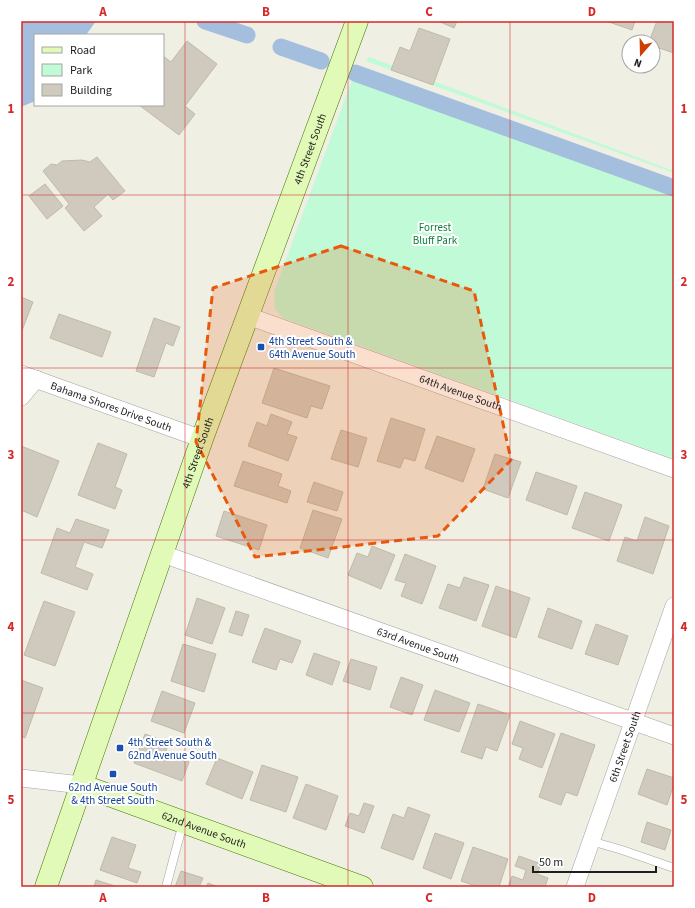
<svg xmlns="http://www.w3.org/2000/svg" width="695" height="908" font-family="'Source Sans 3',sans-serif">
<rect width="100%" height="100%" fill="#efefe4"/>
<!-- park -->
<path fill="#c0fad7" d="M369,57L674,171V173L366,61Z
M364,68L674,182V459L283,318L275,309L274,292L352,80Z"/>
<!-- water -->
<path fill="#a4bedd" d="M21,21H96L86,35H35V101L21,107Z"/>
<g fill="none" stroke-linecap="round" stroke-linejoin="round">
<!-- canal -->
<path stroke="#a4bedd" stroke-width="17" d="M205,21L247,35
M281,47L321,61
M355,73L674,188"/>
</g>
<!-- building -->
<path fill="#cfcabd" stroke="#c1baa6" d="M438,21H457L454,28Z
M606,21H635L632,30Z
M657,21H674V53L653,46V42H649Z
M419,28L450,39L433,85L391,70L400,47L410,51Z
M187,41L217,64L185,106L195,114L179,135L139,105H163V56L171,62Z
M97,157L125,191L113,200L108,194L94,207L102,216L84,231L65,208L69,204L43,171L51,164L57,165L62,161L82,160L90,162Z
M45,184L63,206L47,219L29,196Z
M21,297L33,302L21,333Z
M59,314L111,332L102,357L50,338Z
M154,318L180,327L173,346L166,343L154,377L136,371Z
M274,368L330,386L322,409L311,406L307,418L262,403Z
M271,414L292,422L287,434L297,437L288,461L248,446L257,422L267,426Z
M391,418L425,429L415,461L404,458L400,468L377,461Z
M341,430L367,438L358,467L331,459Z
M437,436L475,449L463,482L425,468Z
M98,443L127,454L115,487L122,490L115,509L78,495Z
M21,446L59,461L37,517L21,510Z
M495,454L521,462L508,498L483,489Z
M243,461L282,474L278,486L291,491L287,503L234,486Z
M536,472L577,486L567,515L526,500Z
M314,482L343,492L337,511L307,502Z
M585,492L622,505L609,541L572,528Z
M313,510L342,519L328,558L300,548Z
M224,511L267,525L259,550L216,536Z
M645,517L669,526L653,574L617,561L625,537L637,541Z
M76,519L109,530L102,548L84,542L75,567L93,574L87,590L41,573L57,528L70,533Z
M372,546L395,555L381,589L348,575L357,553L368,557Z
M405,554L436,566L422,604L401,596L406,583L395,580Z
M464,577L489,585L476,621L439,608L448,584L460,588Z
M496,586L530,598L516,638L482,626Z
M197,598L225,608L212,644L185,635Z
M44,601L75,612L55,666L24,655Z
M548,608L582,621L572,649L538,637Z
M236,611L249,615L242,636L229,632Z
M596,624L628,636L618,665L585,654Z
M265,628L301,641L292,663L280,659L276,670L252,662Z
M183,644L216,654L204,692L171,681Z
M314,653L340,662L332,685L306,675Z
M351,659L377,667L370,690L343,681Z
M401,677L423,685L412,715L390,707Z
M21,680L43,688L25,738L21,736Z
M435,690L470,703L459,732L424,720Z
M162,691L195,703L184,733L151,721Z
M478,704L510,715L497,751L486,747L482,759L461,752Z
M520,721L555,734L542,768L519,759L523,748L512,744Z
M561,733L595,745L577,796L566,792L561,805L539,797Z
M145,734L169,743L165,753L189,762L182,781L134,763Z
M217,758L253,772L242,799L206,784Z
M262,765L298,777L286,812L250,800Z
M647,769L674,778V784L667,805L638,794Z
M306,784L338,796L326,830L293,818Z
M364,803L374,806L364,833L345,826L350,813L359,816Z
M408,807L430,815L413,860L381,848L393,814L404,818Z
M647,822L671,830L665,850L641,842Z
M435,833L464,843L451,879L423,868Z
M112,837L136,845L128,868L141,872L137,883L100,870Z
M473,847L508,859L499,887H479L461,881Z
M519,856L541,864L537,874L548,878L545,887H508L512,876L523,880L526,870L515,866Z
M181,871L203,878L199,887H175Z
M96,880L118,887H94Z
M208,883L218,887H206Z"/>
<g fill="none" stroke-linecap="round" stroke-linejoin="round">
<defs>
<path id="lane" d="M591,841L622,850L674,868
M166,887L183,823"/>
<g id="street">
<path id="s1" d="M248,316L674,469"/>
<path id="s2" d="M21,374L202,439"/>
<path d="M21,397L36,379"/>
<path id="s3" d="M163,554L674,736"/>
<path d="M21,778L81,785"/>
<path id="s4" d="M575,887L674,606"/>
</g>
<g id="secondary">
<path id="s5" d="M81,785L362,887"/>
<path id="s6" d="M46,887L202,439L357,21"/>
</g>
</defs>
<!-- lane casing -->
<use href="#lane" stroke="#a5a5a5" stroke-width="9"/>
<!-- street casing -->
<use href="#street" stroke="#a5a5a5" stroke-width="18"/>
<!-- secondary casing -->
<use href="#secondary" stroke="#467604" stroke-width="23"/>
<!-- lane -->
<use href="#lane" stroke="#fff" stroke-width="8"/>
<!-- street -->
<use href="#street" stroke="#fff" stroke-width="17"/>
<!-- secondary -->
<use href="#secondary" stroke="#e2fab7" stroke-width="22"/>
</g>
<!-- marked area -->
<path fill="#e8590c" fill-opacity="0.2" stroke="#e8590c" stroke-width="3" stroke-dasharray="8 5" stroke-linejoin="round" d="M341,246L474,291L511,460L438,536L255,557L196,442L213,288Z"/>
<!-- grid -->
<path fill="none" stroke="#d62828" stroke-width="1" stroke-opacity="0.55" d="M185,21V887M348,21V887M510,21V887M21,195H674M21,368H674M21,540H674M21,713H674"/>
<!-- markers -->
<g fill="#1a4fb4" stroke="#fff" stroke-width="1.5">
<rect x="257" y="343" width="8" height="8" rx="2"/>
<rect x="116" y="744" width="8" height="8" rx="2"/>
<rect x="109" y="770" width="8" height="8" rx="2"/>
</g>
<g text-anchor="middle" dominant-baseline="central" stroke-width="4" stroke-linejoin="round" paint-order="stroke">
<!-- street labels -->
<g font-size="11" fill="#1e1e1e" stroke="#fff">
<text stroke="none"><textPath href="#s6" startOffset="784">4th Street South</textPath></text>
<text stroke="none"><textPath href="#s1" startOffset="226">64th Avenue South</textPath></text>
<text stroke="none"><textPath href="#s2" startOffset="96">Bahama Shores Drive South</textPath></text>
<text stroke="none"><textPath href="#s6" startOffset="460">4th Street South</textPath></text>
<text stroke="none"><textPath href="#s3" startOffset="271">63rd Avenue South</textPath></text>
<text stroke="none"><textPath href="#s4" startOffset="149">6th Street South</textPath></text>
<text stroke="none"><textPath href="#s5" startOffset="131">62nd Avenue South</textPath></text>
</g>
<!-- park labels -->
<g font-size="11" fill="#0b7d38" stroke="#fff">
<text x="435" y="227">Forrest<tspan x="435" dy="13">Bluff Park</tspan></text>
</g>
<!-- transit labels -->
<g font-size="11" fill="#164399" stroke="#fff" text-anchor="start">
<text x="269" y="341">4th Street South &amp;<tspan x="269" dy="13">64th Avenue South</tspan></text>
<text x="128" y="742">4th Street South &amp;<tspan x="128" dy="13">62nd Avenue South</tspan></text>
<text x="113" y="787" text-anchor="middle">62nd Avenue South<tspan x="113" dy="13">&amp; 4th Street South</tspan></text>
</g>
</g>
<!-- border -->
<rect width="695" height="908" fill="none" stroke="#ffffff" stroke-width="44"/>
<!-- legend -->
<rect x="34" y="34" width="130" height="72" fill="#ffffff" stroke="#a5a5a5"/>
<rect x="42" y="47" width="20" height="6" fill="#e2fab7" stroke="#a5a5a5"/>
<text x="70" y="54" font-size="12" fill="#1e1e1e">Road</text>
<rect x="42" y="64" width="20" height="12" fill="#c0fad7" stroke="#a5a5a5"/>
<text x="70" y="74" font-size="12" fill="#1e1e1e">Park</text>
<rect x="42" y="84" width="20" height="12" fill="#cfcabd" stroke="#a5a5a5"/>
<text x="70" y="94" font-size="12" fill="#1e1e1e">Building</text>
<!-- north arrow -->
<g transform="translate(641 54) rotate(200)"><circle r="19" fill="#ffffff" stroke="#a5a5a5"/>
<path d="M0-3L7 15L0 10L-7 15Z" fill="#cc3f00"/>
<text y="-6" font-size="11" font-weight="bold" text-anchor="middle" fill="#1e1e1e">N</text>
</g>
<!-- scale -->
<path d="M533 866v6h123v-6" fill="none" stroke="#1e1e1e" stroke-width="2"/>
<text x="539" y="866" font-size="12" fill="#1e1e1e" stroke="#ffffff" stroke-width="3" paint-order="stroke">50 m</text>
<rect x="22" y="22" width="651" height="864" fill="none" stroke="#d62828" stroke-width="1.5"/>
<g font-size="13" text-anchor="middle" font-weight="bold" fill="#d62828">
<text x="103" y="16">A</text>
<text x="266" y="16">B</text>
<text x="429" y="16">C</text>
<text x="592" y="16">D</text>
<text x="11" y="113">1</text>
<text x="684" y="113">1</text>
<text x="11" y="286">2</text>
<text x="684" y="286">2</text>
<text x="11" y="459">3</text>
<text x="684" y="459">3</text>
<text x="11" y="631">4</text>
<text x="684" y="631">4</text>
<text x="11" y="804">5</text>
<text x="684" y="804">5</text>
<text x="103" y="902">A</text>
<text x="266" y="902">B</text>
<text x="429" y="902">C</text>
<text x="592" y="902">D</text>
</g>
</svg>
